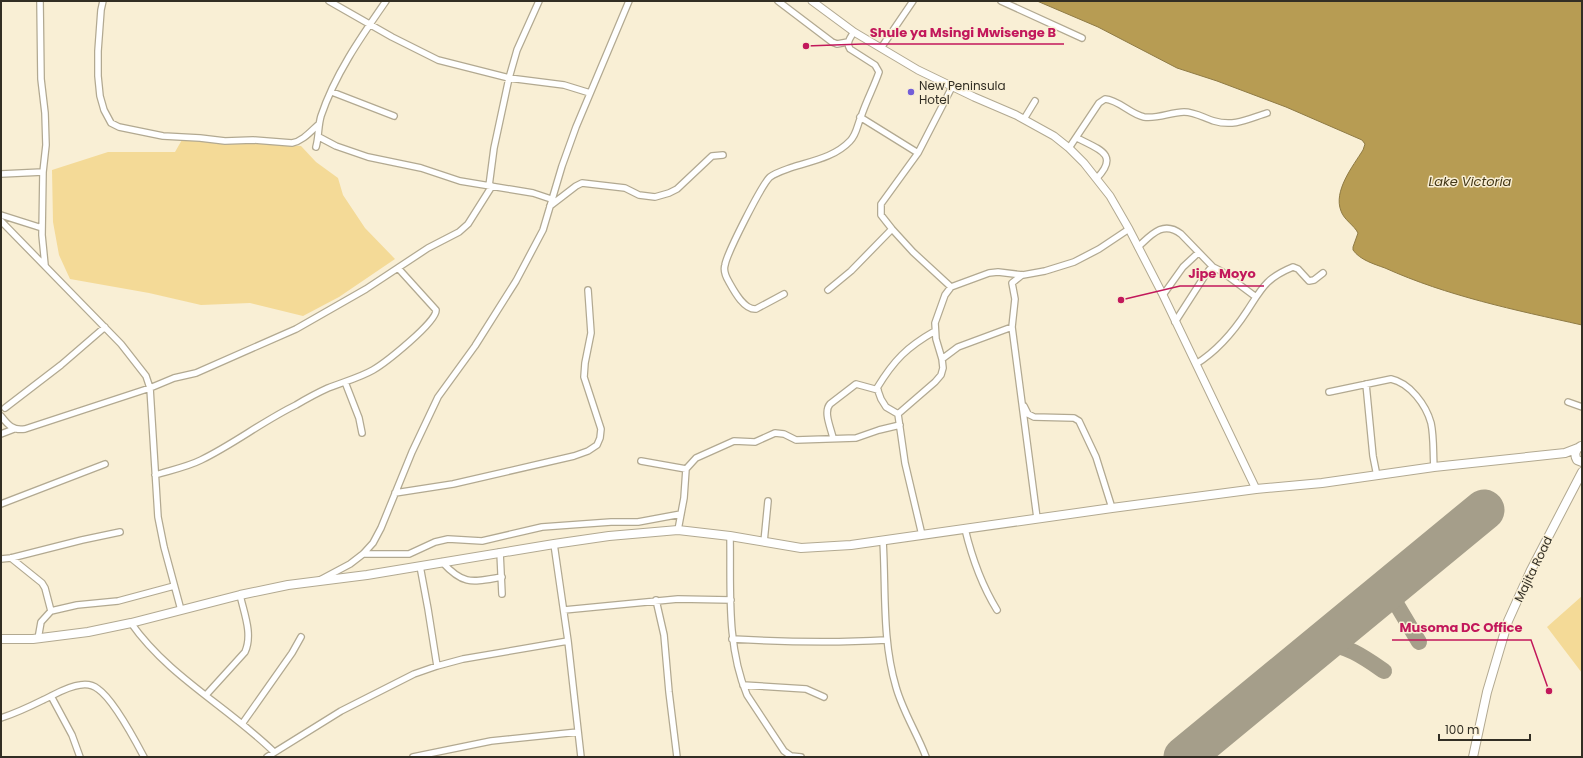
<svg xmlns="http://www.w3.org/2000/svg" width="1583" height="758" font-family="Poppins,sans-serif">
<rect width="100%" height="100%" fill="#f9efd5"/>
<!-- green -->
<path fill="#f4da97" d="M183,138L301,146L316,162L338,178L343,195L365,228L395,259L339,297L303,316L250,303L201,305L149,293L70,279L59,255L53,222L52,170L108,152H175Z
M1582,596V673L1547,627Z"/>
<!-- water -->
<path fill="#b79c53" stroke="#8f7b45" d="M1037,1H1582V325C1515,310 1447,296 1385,268C1374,264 1360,260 1353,250V247L1358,233C1354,225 1344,220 1341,211C1333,191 1353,166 1363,150L1365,144L1362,140L1286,107L1217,81L1177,68L1098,27Z"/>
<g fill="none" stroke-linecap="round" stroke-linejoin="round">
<!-- taxiway -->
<path stroke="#a59e8a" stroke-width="16" d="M1388,590L1419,642
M1323,643C1347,645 1365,658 1384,671"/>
<!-- runway -->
<path stroke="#a59e8a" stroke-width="41" d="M1184,757L1484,510"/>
<defs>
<path id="minor" d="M40,1L41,79L45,113L46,145L43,172L42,235L45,265
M103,1L101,10L98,51V76L100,96L104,110L111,123L119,127L163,136L200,138L225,141L253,140L292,143C303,141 311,131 319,124
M329,1L392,37L438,60L509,78L564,85L590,93
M778,1L832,42L837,44L848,42
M1001,1L1082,38
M881,48L913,1
M332,92L394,116
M860,117L918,153
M1024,119L1035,101
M319,137L336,146L368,157L421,168L460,181L533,193L551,199
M1077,138C1098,149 1120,154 1097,178
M316,147C319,136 318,126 321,116C335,74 361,37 386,1
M1069,148L1099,103L1105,99C1119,100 1130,114 1144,117C1158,119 1171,112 1184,112C1195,112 1204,118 1214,121C1234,127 1248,119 1267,113
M1,174L43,172
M489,186L494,148L509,78L517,50L539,1
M550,206L576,186L582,183L625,188L639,195L655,197L669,193L677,189L712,156L723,155
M1,215L42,228
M1,221L121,344L146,376L150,388L158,517L164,547L181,610
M1138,247C1151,235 1163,220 1181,234L1213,267
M1022,275L1012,283L1015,299L1012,327L1037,518
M951,287L913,252L892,229L881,215V204L918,153L952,87
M828,290L851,271L892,229
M784,294L756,309C744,310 734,291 729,282C726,277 723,271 725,265C727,253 762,184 770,177C777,172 785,170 793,167C812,161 835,157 850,141C857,134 857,125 861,117C866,101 874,87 879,72L875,65L850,49C846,43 850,38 854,32
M1163,295L1183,267L1198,253
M1175,322L1204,277L1209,270L1213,267L1221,271L1256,297
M942,359L958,347L1012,327
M1196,364C1217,351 1234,331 1247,311C1262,288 1266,278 1293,267L1298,269L1309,281L1314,280L1323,273
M345,382L359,418L362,433
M1366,384L1373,456L1377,476
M1329,392L1391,379C1410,383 1426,405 1431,423C1434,437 1433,453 1434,467
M1568,402L1582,407
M1024,406L1028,414L1034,417L1074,418L1079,421L1096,457L1112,508
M5,408L61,365L105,327
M898,414L935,382L941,375L943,368L942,359L936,339L935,323L945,295L951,287L989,273L998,272L1023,275L1045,271L1074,262L1099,249L1129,229
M1,416C8,425 13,431 25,429L150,388L174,378L196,373L296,329L366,289L428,248L459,232L468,224L492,186
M1,434L14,429
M833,438C831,428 823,412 830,404L856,384L878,390
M641,461L686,469
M155,475C171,470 187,467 201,460C234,444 263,421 296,405C306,399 317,393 328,388C343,382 359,378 373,370C385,363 437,322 436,310L398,268
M395,493L453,484L574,456L588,451L597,445L600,438L601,429L584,377L585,363L591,333L588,290
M1,504L105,464
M965,529C972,558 981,584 997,610
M678,530L684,498L686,469L696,458L734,441L755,442L775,433L784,434L796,440L856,438L879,430L900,425
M922,535L905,463L898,414L886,407L881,399L877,388C894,360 907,347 935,331
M730,536C731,588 726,645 747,695L784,751L791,756L801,757
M883,541C886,590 882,640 896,687C903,712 917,733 926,757
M764,542L768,501
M554,544L568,641L581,757
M500,552L502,594
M363,554H409L435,542L448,539L482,541L542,527L611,522H638L681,514
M11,558L42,583L45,588L51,611
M1,559L11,558L82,540L120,532
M442,562C464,586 472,582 502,577
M420,566L428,609L437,666
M320,580L350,564L363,554L373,543L381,528L412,452L438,397L475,346L516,281L543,230L562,166L576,127L629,1
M656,600L664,635L669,692L677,757
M564,610L678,599L731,600
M131,623C168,676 228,707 274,752
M38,639L41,622L51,611L77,605L118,601L174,586
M732,639C784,642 835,643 886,640
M743,685L806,689L824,697
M206,695L245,652C253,634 244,613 240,595
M51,696L72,735L80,757
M1,718C16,713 29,707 43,700C54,695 68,686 80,685C86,684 93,685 98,689C113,699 135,740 144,757
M242,724L292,653L301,637
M267,757L341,711L414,674L437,666L463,659L568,641
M413,757L491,741L578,732"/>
<path id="tertiary" d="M812,1L854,32L918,70L974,97L1016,115L1054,136L1069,148L1084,163L1110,196L1129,229L1163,295L1256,489"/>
<path id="secondary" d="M1581,446C1575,449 1574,455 1577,460L1582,462
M1,639H33L88,632L131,623L240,595L288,585L367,575L554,544L609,536L678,530L730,536L801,548L851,545L1112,508L1256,489L1322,483L1434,467L1565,453L1578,448
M1473,757L1487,692L1508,621L1531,570L1582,472"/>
</defs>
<!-- minor casing -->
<use href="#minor" stroke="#b2a991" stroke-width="8"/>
<!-- tertiary casing -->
<use href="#tertiary" stroke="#b2a991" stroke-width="9"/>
<!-- secondary casing -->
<use href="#secondary" stroke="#b2a991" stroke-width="10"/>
<!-- minor -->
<use href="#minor" stroke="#fff" stroke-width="5.5"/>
<!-- tertiary -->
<use href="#tertiary" stroke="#fff" stroke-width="7"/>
<!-- secondary -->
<use href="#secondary" stroke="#fff" stroke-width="8"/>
</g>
<!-- markers -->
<circle fill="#735ed8" stroke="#f9efd5" stroke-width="1.5" cx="911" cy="92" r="4"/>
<g text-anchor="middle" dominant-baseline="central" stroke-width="3" stroke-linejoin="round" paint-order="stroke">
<!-- poi labels -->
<g font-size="12" fill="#322e24" stroke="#f9efd5" text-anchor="start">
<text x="919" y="85">New Peninsula<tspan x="919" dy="14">Hotel</tspan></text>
</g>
<!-- street labels -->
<g font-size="12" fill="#322e24" stroke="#f9efd5">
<text transform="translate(1533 569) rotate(-64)">Majita Road</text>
</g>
<!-- water labels -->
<g font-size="13" font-style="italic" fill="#453919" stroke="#f9efd5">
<text x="1470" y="181">Lake Victoria</text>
</g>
</g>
<!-- callouts -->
<path fill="none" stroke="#c2185b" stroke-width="1.5" d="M806 46L862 44H1064M1121 300L1180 286H1264M1549 691L1531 640H1392"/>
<g fill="#c2185b" stroke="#f9efd5" stroke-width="1.5">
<circle cx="806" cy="46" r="4"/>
<circle cx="1121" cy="300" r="4"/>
<circle cx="1549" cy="691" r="4"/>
</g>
<g font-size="13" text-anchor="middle" font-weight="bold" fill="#c2185b" stroke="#f9efd5" stroke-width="3" stroke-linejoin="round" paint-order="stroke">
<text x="963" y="37">Shule ya Msingi Mwisenge B</text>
<text x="1222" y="278">Jipe Moyo</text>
<text x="1461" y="632">Musoma DC Office</text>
</g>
<!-- border -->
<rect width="1583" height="758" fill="none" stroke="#322e24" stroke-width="4"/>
<!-- scale -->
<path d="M1439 734v6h91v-6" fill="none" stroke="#322e24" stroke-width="2"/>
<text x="1445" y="734" font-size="12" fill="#322e24" stroke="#f9efd5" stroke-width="3" paint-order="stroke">100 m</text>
</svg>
